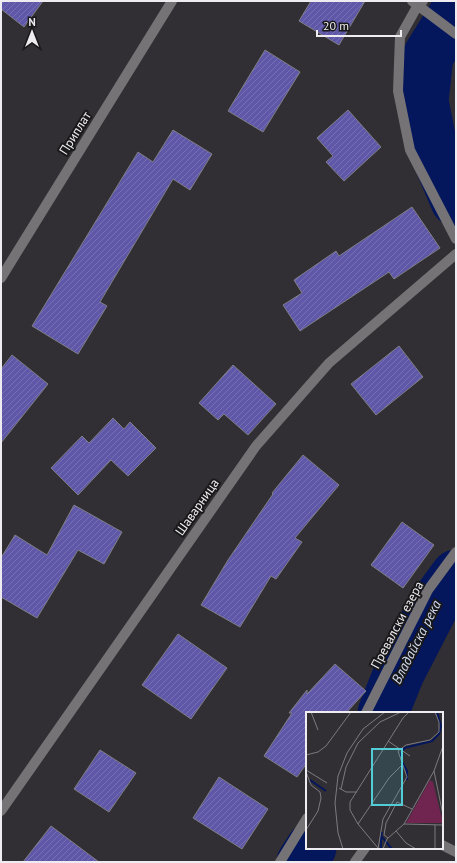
<svg xmlns="http://www.w3.org/2000/svg" width="457" height="863" font-family="'PT Sans',sans-serif">
<defs>
<pattern id="building-hatch" width="6" height="6" patternUnits="userSpaceOnUse"><rect width="6" height="6" fill="#5f57a8"/><path d="M-1 1l2-2M0 6l6-6M5 7l2-2" fill="none" stroke="#766fb4"/></pattern>
</defs>
<rect width="100%" height="100%" fill="#312f34"/>
<g fill="none" stroke-linecap="round" stroke-linejoin="round">
<!-- river -->
<path stroke="#04165c" stroke-width="51" d="M456,11L428,56L423,101L431,142L456,201
M383,713L399,673L434,605L456,575
M302,862L311,848"/>
</g>
<!-- building -->
<path fill="url(#building-hatch)" stroke="#7e7e84" d="M1,1H43L24,27L1,9Z
M311,1H365L339,45L299,21Z
M265,50L300,72L263,132L228,111Z
M348,110L381,147L344,181L326,162L333,156L317,138Z
M173,130L212,154L190,190L173,179L100,302L107,306L78,354L32,326L138,152L153,162Z
M412,207L440,248L394,279L389,272L300,331L283,305L302,293L294,280L336,251L339,256Z
M399,346L423,377L376,415L351,384Z
M12,355L48,384L1,443V369Z
M233,365L276,404L248,435L224,414L218,420L199,403Z
M113,418L124,429L130,422L156,448L128,476L111,460L78,495L51,468L82,436L89,443Z
M303,455L339,485L295,538L302,542L276,579L271,576L240,627L201,605L228,560L273,494L272,493Z
M74,505L122,532L104,564L78,550L37,618L1,597V558L15,535L47,555Z
M402,522L434,545L403,588L371,565Z
M178,634L227,668L191,719L142,685Z
M335,664L366,691L346,713H307V763L297,777L264,756L292,713H289L307,690V694Z
M100,750L136,773L109,812L74,789Z
M219,777L268,809L242,849L193,818Z
M51,826L99,862H23Z"/>
<g fill="none" stroke-linecap="round" stroke-linejoin="round">
<!-- minor -->
<path stroke="#757375" stroke-width="10" d="M412,1L456,34
M423,1L418,5L400,37L398,91L410,150L456,239
M1,278L172,1
M366,713L428,590L456,552
M1,811L256,446L329,363L456,254
M442,845L456,852
M280,862L307,818
M355,862L365,848"/>
</g>
<g text-anchor="middle" dominant-baseline="central" stroke-width="4" stroke-linejoin="round" paint-order="stroke">
<!-- street labels -->
<g font-size="13" fill="#eeecf0" stroke="#19181a">
<text transform="translate(75 133) rotate(-58)">Приплат</text>
<text transform="translate(197 507) rotate(-55)">Шаварница</text>
<text transform="translate(397 625) rotate(-62)">Превалски езера</text>
</g>
<!-- water labels -->
<g font-size="14" font-style="italic" fill="#d1dbf0" stroke="#19181a">
<text transform="translate(416 642) rotate(-63)">Владайска река</text>
</g>
</g>
<!-- overview -->
<g transform="translate(306 712)">
<rect width="137" height="137" fill="#312f34"/>
<path d="M124,68L127,70L137,111H100Z" fill="#702550"/>
<path fill="none" stroke="#04165c" stroke-width="2" d="M94,44L98,36L126,29L133,22L135,14L131,0M96,50L101,59V68M4,68L20,79M76,120L75,124L86,137M75,137V124"/>
<path fill="none" stroke="#7d7b7f" stroke-width="1" d="M5,0L12,18M82,29L104,44M137,34L128,59L137,103M0,43L12,40L20,34L45,0M0,58L21,71M0,60L5,73L14,80L15,86L12,99L0,118M33,76L40,80H51M35,77L40,55L52,31L74,10L95,0M52,112L83,66L96,53M98,112L137,113M129,113V137M90,119L100,131L110,137M82,126L78,123L80,111L91,90L106,97M72,136L52,112L44,98V90L97,6L103,0M37,137L32,121L29,91L32,64L41,41L57,17L79,0M72,137L77,107L101,65L92,39L100,33L124,28L133,20V10L129,0M77,137L81,127L98,112L128,59"/>
<path fill="#52ccd6" fill-opacity="0.15" stroke="#52ccd6" stroke-width="2" d="M66,37H96V93H66Z"/>
<rect width="137" height="137" fill="none" stroke="#eeecf0" stroke-width="2"/>
</g>
<!-- border -->
<rect width="457" height="863" fill="none" stroke="#eeecf0" stroke-width="4"/>
<!-- north arrow -->
<g transform="translate(32 32)" stroke="#19181a" stroke-width="3" paint-order="stroke">
<path d="M0-3L7 15L0 10L-7 15Z" fill="#eeecf0"/>
<text y="-6" font-size="11" font-weight="bold" text-anchor="middle" fill="#eeecf0">N</text>
</g>
<!-- scale -->
<path d="M317 30v6h84v-6" fill="none" stroke="#eeecf0" stroke-width="2"/>
<text x="323" y="30" font-size="12" fill="#eeecf0" stroke="#19181a" stroke-width="3" paint-order="stroke">20 m</text>
</svg>
